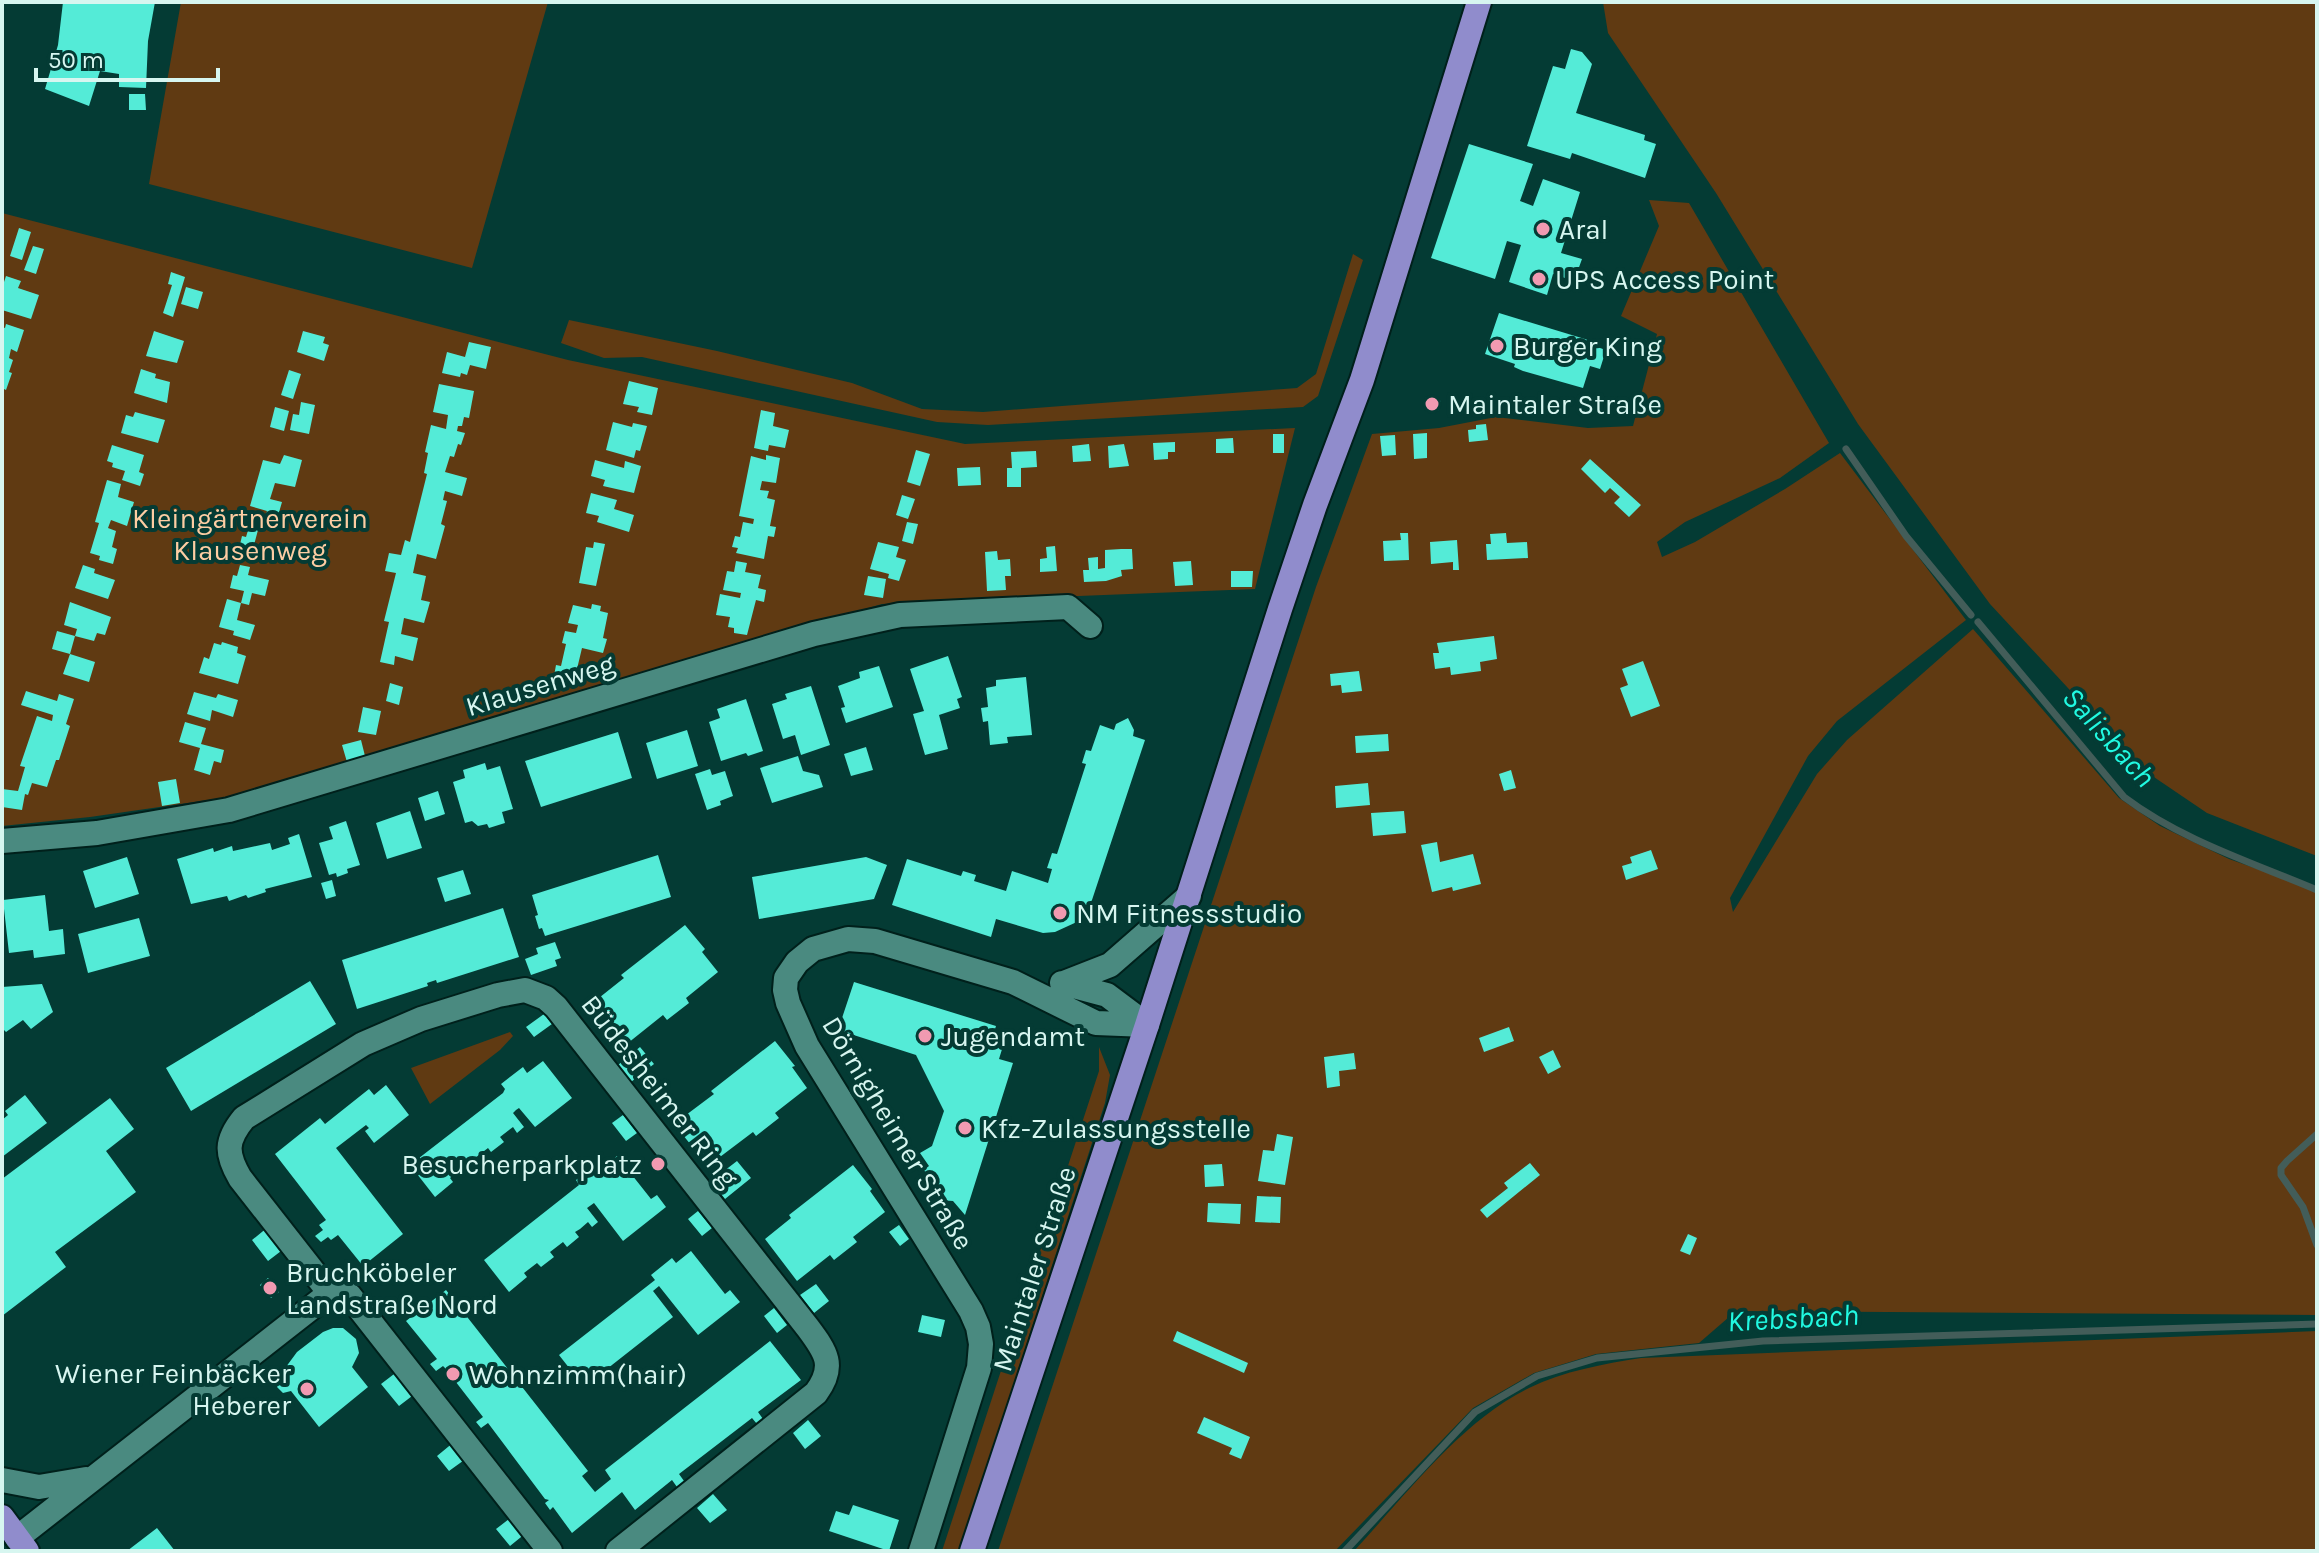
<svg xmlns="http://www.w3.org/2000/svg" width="2319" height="1553" font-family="Karla,sans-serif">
<rect width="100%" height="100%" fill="#043b34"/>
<!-- green -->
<path fill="#603a12" d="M181,2H548L472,268L149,184Z
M1603,2H2317V856L2207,813L2145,771L1990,604L1858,424L1716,193L1608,33Z
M1649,200L1689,203L1829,443L1780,478L1685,522L1657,542L1662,557L1695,542L1785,489L1840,453L1966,620L1837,721L1808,756L1730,898L1733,912L1817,774L1847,740L1973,629L2119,798L2160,826L2229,859L2317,890V1315L1736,1311L1699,1343L1596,1354L1534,1373L1473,1408L1335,1551H998L1316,587L1372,434L1439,428L1496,417L1588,428L1633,426L1657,334L1621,316L1659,226Z
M2,213L568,360L965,444L1295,428L1255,589L882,604L466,726L366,761L229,797L90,817L2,826Z
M1353,254L1363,260L1318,396L1303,407L988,425L937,422L642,357L604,358L561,343L569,320L717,351L852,383L922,409L983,412L1297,388L1316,374Z
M510,1032L513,1036L500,1050L430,1104L411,1068Z
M1099,1047L1110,1075L1105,1103L959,1551H942L1099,1071Z
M2317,1331V1551H1354C1405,1496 1461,1421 1529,1388C1564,1371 1603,1364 1641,1358Z"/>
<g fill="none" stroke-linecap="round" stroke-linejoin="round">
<!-- stream -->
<path stroke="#435d59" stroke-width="7" d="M1846,449L1906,536L1971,615
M1978,622L2124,797C2181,840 2251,862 2317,890
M2317,1134L2287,1161L2281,1168V1175L2303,1207L2317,1245
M1345,1551L1475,1412L1537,1376L1597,1358L1763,1341L2317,1324"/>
</g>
<!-- building -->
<path fill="#54ebd7" d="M63,2H155L148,41L146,88L119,87V74L100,71L89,106L45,89L58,45Z
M1571,49L1582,52L1592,64L1576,113L1645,135L1644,140L1656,144L1645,178L1572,153L1570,159L1527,146L1553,66L1565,69Z
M129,94H145L146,110H129Z
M1469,144L1533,164L1520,201L1533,206L1543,179L1580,192L1561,253L1582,259L1574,281L1553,274L1547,295L1509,282L1521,245L1507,241L1495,279L1431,258Z
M19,228L31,232L22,260L10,256Z
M33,246L44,249L36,274L24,270Z
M171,272L185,277L173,317L163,313L172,285L168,284Z
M6,276L21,281L18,288L39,295L31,319L2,310V288Z
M186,287L203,292L198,309L181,304Z
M1499,313L1598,343L1597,347L1606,350L1600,369L1590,366L1583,388L1523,371L1514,367L1515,364L1485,354Z
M6,324L24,330L17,352L11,349L9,358L13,360L9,372L12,373L6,390L2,388V327L5,328Z
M154,331L184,341L177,363L146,356Z
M303,331L325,337L323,343L329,345L324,361L297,352Z
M469,342L491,347L486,369L470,365L467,375L461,373L460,377L442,373L447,352L465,357Z
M141,369L156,374L155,378L170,382L167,403L134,393Z
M289,370L301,374L293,399L281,395Z
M629,381L658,388L652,415L637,412L639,407L623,404Z
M439,384L474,391L469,418L464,417L462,426H458L457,431L465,433L461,445L458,444L454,457L450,456L445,472L467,478L462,496L445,491L443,500L447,501L441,524L445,526L436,559L417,554L413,573L426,576L421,600L430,602L424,623L404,618L401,634L418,638L413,661L395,656L394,665L380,662L389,622L384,621L396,573L385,571L389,553L401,555L405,540L410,542L427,474L424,473L428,453L425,452L431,425L446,429L448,415L433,412Z
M1426,397L1441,401L1438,411L1424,407Z
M301,402L315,405L309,434L290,430L293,414L299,415Z
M275,407L289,411L284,431L270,427Z
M761,410L775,413L773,426L789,430L785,448L769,445L768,451L754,448Z
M135,412L165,420L158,443L121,433L126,415L133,417Z
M613,422L632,427L633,423L647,426L640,451L636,450L634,458L606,450Z
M1486,424L1488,440L1469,442L1468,430L1476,429V425Z
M1427,433V458L1414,459L1413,434Z
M1273,434H1284V453H1273Z
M1395,435L1396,455L1382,456L1380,436Z
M1233,438L1234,453H1216V439Z
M1175,442V452H1168V459L1154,460L1153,443Z
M1089,444L1091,461L1073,462L1072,446Z
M1124,444L1129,466L1109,468L1108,446Z
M112,445L144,455L139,472L144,474L140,486L122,480L125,471L112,467L113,463L107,461Z
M916,450L930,454L920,486L907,482Z
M1036,451L1037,467L1021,468V487H1007V468H1012L1011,452Z
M284,455L302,460L295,487L275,483L270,499L282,502L274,530L262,527L267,511L250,506L263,460L280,464Z
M766,455L780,458L776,483L762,481L760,490L769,491L767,498L775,500L770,526L776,527L774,537L768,536L764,559L736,553L738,548L732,547L735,536L740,537L743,522L753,524L754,519L739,516L751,456L766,460Z
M1590,459L1641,505L1629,517L1614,503L1620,497L1610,488L1605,493L1581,469Z
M595,460L624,468L625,461L641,466L634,493L603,486L605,480L591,476Z
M980,467L981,485L958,486L957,468Z
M107,480L121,484L118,497L134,502L127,526L111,520L108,528L116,531L112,547L117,549L113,564L99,560L100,556L90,553L99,523L95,522Z
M591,493L617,500L614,509L634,515L629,532L597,522L599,516L586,513Z
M902,495L915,499L908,519L896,515Z
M907,522L918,524L913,544L902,541Z
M249,527L258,530L250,560L237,557L242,536L246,537Z
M1400,533H1408L1409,560L1384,561L1383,541L1401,540Z
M1506,533L1507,543L1527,542L1528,558L1487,560L1486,544H1491L1490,534Z
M1457,540L1459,570H1453V562L1431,564L1430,542Z
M594,542L605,544L596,586L579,583L586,547L593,548Z
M878,542L899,547L896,557L906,560L899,581L888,578L889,574L870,569Z
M1055,546L1057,571L1040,572V559L1047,558L1046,547Z
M1121,549H1132L1133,569L1121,570L1122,576L1106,581L1084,582L1083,570H1089L1088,558L1098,557V569L1105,568V550Z
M997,551L998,560L1010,559L1011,576H1005L1006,590L987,591L985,552Z
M736,561L747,563L745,572L761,575L758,588L766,590L764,602L756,600L747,635L734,633V628L728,627L730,617L716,615L720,594L740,598L741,593L723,590L727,571L734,572Z
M1191,561L1193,585L1175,586L1173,562Z
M83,565L95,569L94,573L115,580L108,599L75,588Z
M240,565L250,567L248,575L269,580L265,596L252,593L249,605L241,603L244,591L230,588L233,575L237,576Z
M1231,571H1253L1252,587H1231Z
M868,576L886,579L883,598L864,595Z
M227,599L241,603L237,620L255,625L250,640L233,635L234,631L219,627Z
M70,602L111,617L105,635L97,633L94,641L75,636L77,629L64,625Z
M592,604L601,606L600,611L608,613L603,638L607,639L603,653L582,648L577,669L573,668L571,675L568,674L565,690L552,687L556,665L561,666L566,644L562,643L565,631L576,633L578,625L568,623L573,605L591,609Z
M57,631L75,636L70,654L95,662L89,682L63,674L70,654L52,649Z
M1494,636L1497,659L1480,662L1481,671L1451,675L1450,667L1435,669L1433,653H1439L1437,643Z
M222,642L238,647L237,653L246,656L238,684L199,673L204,657L209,659L214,643L221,645Z
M948,656L962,697L957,699L960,708L939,715L948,749L925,755L913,714L924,711L910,669Z
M1643,661L1660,706L1631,717L1620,688L1628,685L1622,669Z
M879,666L893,707L846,723L841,708L845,707L838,686L860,678L859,672Z
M1359,671L1362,691L1342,693L1341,685L1331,686L1330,674Z
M1026,677L1032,735L1007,737L1008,743L990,745L988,721L983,722L981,708L988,707L986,688L996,686V680Z
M390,683L403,687L399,705L386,701Z
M811,686L830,745L801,755L795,735L783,739L772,704L787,699L785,694Z
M26,691L57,701L59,694L74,699L66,724L70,726L59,760H56L47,787L32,783L28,795L25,794L22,810L2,807V789L18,791L25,767L20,766L37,716L52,721L53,715L21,705Z
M194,692L216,698L218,694L238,700L233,717L212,710L210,721L187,714Z
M746,699L763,751L748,756L746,753L721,761L709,722L720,718L717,709Z
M363,707L381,711L376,735L358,732Z
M1128,718L1134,730L1133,736L1145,740L1092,900L1079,921L1055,932L1043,933L996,919L991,937L892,905L907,859L961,876L963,871L976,875L974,881L1006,891L1012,871L1048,883L1052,869L1047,868L1052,853L1057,854L1086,764L1082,763L1086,750L1091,751L1100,725L1114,730L1116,724Z
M185,722L206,728L201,744L224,750L221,763L214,761L210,775L194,770L200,748L179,742Z
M687,730L698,766L657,779L646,743Z
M618,732L632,778L541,807L525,761Z
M1388,734L1389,751L1356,753L1355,736Z
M361,740L365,756L347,762L342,745Z
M866,747L873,770L851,776L844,754Z
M798,756L803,771L819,775L823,787L772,803L760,768Z
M485,763L487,770L500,766L513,809L502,812L505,823L489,828L487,824L478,826L472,821L465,823L453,782L465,778L463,770Z
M710,769L712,775L725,771L733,796L720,801L721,805L707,810L695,774Z
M1511,770L1516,788L1504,791L1499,774Z
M176,779L180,803L162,806L158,782Z
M1368,783L1370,805L1336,808L1335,786Z
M438,791L445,814L425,821L418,798Z
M410,811L422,848L387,859L376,823Z
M1404,811L1406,833L1373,836L1371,813Z
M346,821L360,865L347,869L348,873L337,877L336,873L329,875L319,843L333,839L329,827Z
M299,834L312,877L265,889L266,892L248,898L246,895L229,901L227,896L191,904L177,859L213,848L214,852L232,846L233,851L270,843L272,850L290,844L288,838Z
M1437,842L1440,862L1473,854L1481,884L1453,891L1452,887L1432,892L1421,845Z
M1651,850L1658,869L1626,880L1622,866L1632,863L1630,857Z
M658,855L671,897L545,936L542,928L539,929L535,916L538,915L532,895Z
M127,857L139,894L95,908L83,871Z
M866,857L887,865L874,899L759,919L752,877Z
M463,870L471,894L445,902L437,878Z
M332,880L336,896L326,899L321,883Z
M45,895L49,931L63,929L65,954L34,958L33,950L9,953L3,900Z
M503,908L519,957L437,983L436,980L427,983L428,986L357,1009L342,960Z
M139,918L150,956L88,973L78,934Z
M685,925L705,949L702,952L718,972L686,998L689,1003L667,1020L663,1015L618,1051L585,1009L624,978L621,975Z
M555,942L561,958L555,960L557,966L531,975L525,959L538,954L536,948Z
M310,981L336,1024L191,1111L166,1068Z
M854,982L996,1026L991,1042L1003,1046L999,1059L1013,1063L965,1215L953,1201L939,1200L928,1183L931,1181L924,1170L929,1166L920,1153L932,1146L944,1111L916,1055L838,1030Z
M42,984L53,1012L31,1029L23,1020L6,1032L2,1028V987Z
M544,1014L552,1024L534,1037L526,1027Z
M1509,1027L1514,1041L1484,1052L1479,1038Z
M775,1041L795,1066L792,1067L807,1088L775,1113L779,1118L756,1136L753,1132L708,1166L674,1124L714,1094L711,1091Z
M640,1047L654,1064L631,1082L618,1065Z
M1553,1050L1561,1067L1548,1074L1539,1057Z
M1354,1053L1356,1069L1339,1071L1340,1086L1327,1088L1324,1057Z
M543,1061L572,1098L535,1127L519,1108L516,1110L513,1113L524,1127L517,1133L513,1127L500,1137L504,1142L491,1152L488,1148L475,1158L479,1162L467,1172L462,1167L450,1178L453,1182L435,1197L410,1165L503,1093L505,1089L501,1084L523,1067L527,1073Z
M386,1085L409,1115L374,1143L365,1131L369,1128L366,1125L336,1148L403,1234L363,1266L338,1235L331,1240L328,1237L321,1242L315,1236L323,1230L319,1225L326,1220L275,1154L320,1118L325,1124L369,1089L374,1095Z
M25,1095L47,1123L2,1157V1120L8,1115L5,1111Z
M110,1098L134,1129L106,1151L136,1192L55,1252L66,1267L2,1316V1179Z
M623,1115L637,1133L626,1141L612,1123Z
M1277,1134L1293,1137L1285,1185L1258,1181L1263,1150L1274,1151Z
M617,1156L651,1199L657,1195L666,1207L623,1241L594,1203L587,1208L598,1222L592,1227L588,1222L580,1229L575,1232L579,1237L567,1247L563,1242L550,1252L554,1257L541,1267L537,1263L524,1273L527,1277L509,1292L484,1260L579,1185L576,1180L598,1163L602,1168Z
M737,1161L751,1178L725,1199L711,1181Z
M1530,1163L1540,1175L1487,1218L1480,1210L1508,1188L1504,1183Z
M1222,1164L1224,1186L1205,1187L1204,1165Z
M853,1165L872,1189L870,1191L885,1212L853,1237L857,1242L834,1260L830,1255L797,1281L765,1239L791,1218L789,1215Z
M1257,1196L1281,1197L1280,1223L1255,1222Z
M1208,1203L1241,1204L1240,1224L1207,1222Z
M698,1211L712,1228L702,1236L688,1219Z
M899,1225L909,1239L900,1246L889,1232Z
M268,1227L285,1248L268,1261L252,1240Z
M1688,1234L1697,1238L1690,1255L1680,1251Z
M691,1251L725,1294L730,1290L740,1302L698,1335L659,1286L653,1291L673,1317L584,1387L559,1355L655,1280L651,1275L672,1258L676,1263Z
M268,1278L279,1292L271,1298L260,1285Z
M816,1284L829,1301L814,1313L800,1295Z
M446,1290L588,1471L582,1476L595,1492L611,1479L605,1470L770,1341L801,1380L758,1412L763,1419L757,1424L752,1418L679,1474L684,1481L677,1487L672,1480L635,1510L622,1492L572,1533L553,1507L550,1510L545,1503L549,1500L545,1499L488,1423L481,1428L476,1422L483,1417L445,1368L443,1366L436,1371L430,1364L437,1359L406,1321Z
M774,1308L787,1325L777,1333L764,1316Z
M922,1315L945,1320L941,1337L918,1332Z
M333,1328H343L356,1339L359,1353L352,1367L368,1387L319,1427L291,1391L283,1393L277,1387L283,1371L297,1352L323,1332Z
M1177,1331L1248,1363L1244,1373L1173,1341Z
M398,1371L416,1393L399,1406L381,1384Z
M1204,1417L1250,1437L1241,1459L1229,1454L1232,1448L1197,1433Z
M808,1420L821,1436L805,1449L793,1433Z
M454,1442L467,1458L449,1471L437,1456Z
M713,1494L727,1510L710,1523L697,1508Z
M853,1505L899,1520L889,1551L829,1531L836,1511L849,1515Z
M513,1516L526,1533L510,1546L496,1529Z
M157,1528L175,1551H127Z"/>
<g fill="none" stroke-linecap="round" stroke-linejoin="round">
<defs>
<path id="minor" d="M2,841L97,833L229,810L814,634L900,615L1068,607L1090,626
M1062,983L1107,995L1147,1025
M1064,983L1110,965L1189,896
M2,1480L39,1487L86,1479
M17,1538L330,1293
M550,1551L349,1295L344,1291L330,1293L240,1178C226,1154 225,1141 244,1118L363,1044L421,1019L498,995L525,990L546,998L556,1007L808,1328C826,1352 836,1366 816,1393L618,1551
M921,1551L979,1368L981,1344L978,1327L971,1311L807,1046L788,1003L785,990L786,978L797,962L813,949L848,939L875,941L1013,982L1096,1023L1147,1025"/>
<path id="major" d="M2,1517L27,1551
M972,1551L1147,1025L1280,609L1315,505L1362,380L1479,2"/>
</defs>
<!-- minor casing -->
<use href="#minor" stroke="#00201b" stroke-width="28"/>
<!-- major casing -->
<use href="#major" stroke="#00201b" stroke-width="28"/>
<!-- minor -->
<use href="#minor" stroke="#4a8a80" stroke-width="24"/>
<!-- major -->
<use href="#major" stroke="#908ccc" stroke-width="24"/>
</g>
<!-- markers -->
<g fill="#f19ab1" stroke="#043b34" stroke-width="3">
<circle cx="1543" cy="229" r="8"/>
<circle cx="1539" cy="279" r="8"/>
<circle cx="1497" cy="346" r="8"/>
<circle cx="1432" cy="404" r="8"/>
<circle cx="1060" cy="913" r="8"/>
<circle cx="925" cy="1036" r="8"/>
<circle cx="965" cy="1128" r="8"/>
<circle cx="658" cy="1164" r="8"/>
<circle cx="270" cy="1288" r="8"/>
<circle cx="453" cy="1374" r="8"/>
<circle cx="307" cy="1389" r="8"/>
</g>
<g text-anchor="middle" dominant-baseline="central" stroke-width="8" stroke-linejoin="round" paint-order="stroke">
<!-- poi labels -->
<g font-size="28" fill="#d7f6f0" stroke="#043b34" text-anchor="start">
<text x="1559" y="229">Aral</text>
<text x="1555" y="279">UPS Access Point</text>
<text x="1513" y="346">Burger King</text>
<text x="1448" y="404">Maintaler Straße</text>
<text x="1076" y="913">NM Fitnessstudio</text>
<text x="941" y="1036">Jugendamt</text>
<text x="981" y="1128">Kfz-Zulassungsstelle</text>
<text x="642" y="1164" text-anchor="end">Besucherparkplatz</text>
<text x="286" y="1272">Bruchköbeler<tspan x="286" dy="32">Landstraße Nord</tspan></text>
<text x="291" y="1373" text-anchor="end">Wiener Feinbäcker<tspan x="291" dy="32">Heberer</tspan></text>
<text x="469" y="1374">Wohnzimm(hair)</text>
</g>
<!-- park labels -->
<g font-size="28" fill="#fdcda3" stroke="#043b34">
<text x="250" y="518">Kleingärtnerverein<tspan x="250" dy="32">Klausenweg</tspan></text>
</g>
<!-- street labels -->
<g font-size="28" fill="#d7f6f0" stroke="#043b34">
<text transform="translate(540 685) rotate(-17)">Klausenweg</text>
<text transform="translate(660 1091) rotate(52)">Büdesheimer Ring</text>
<text transform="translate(898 1133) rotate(59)">Dörnigheimer Straße</text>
<text transform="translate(1034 1269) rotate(-72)">Maintaler Straße</text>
</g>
<!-- water labels -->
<g font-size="30" font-style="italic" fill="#21f9e1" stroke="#043b34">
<text transform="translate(2109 737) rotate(48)">Salisbach</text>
<text transform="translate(1793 1318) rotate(-3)">Krebsbach</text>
</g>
</g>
<!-- border -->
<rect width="2319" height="1553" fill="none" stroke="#d7f6f0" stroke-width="8"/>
<!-- scale -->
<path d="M36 68v12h182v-12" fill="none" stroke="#d7f6f0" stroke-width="4"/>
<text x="48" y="68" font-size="24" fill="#d7f6f0" stroke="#043b34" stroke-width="6" paint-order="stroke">50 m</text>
</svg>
